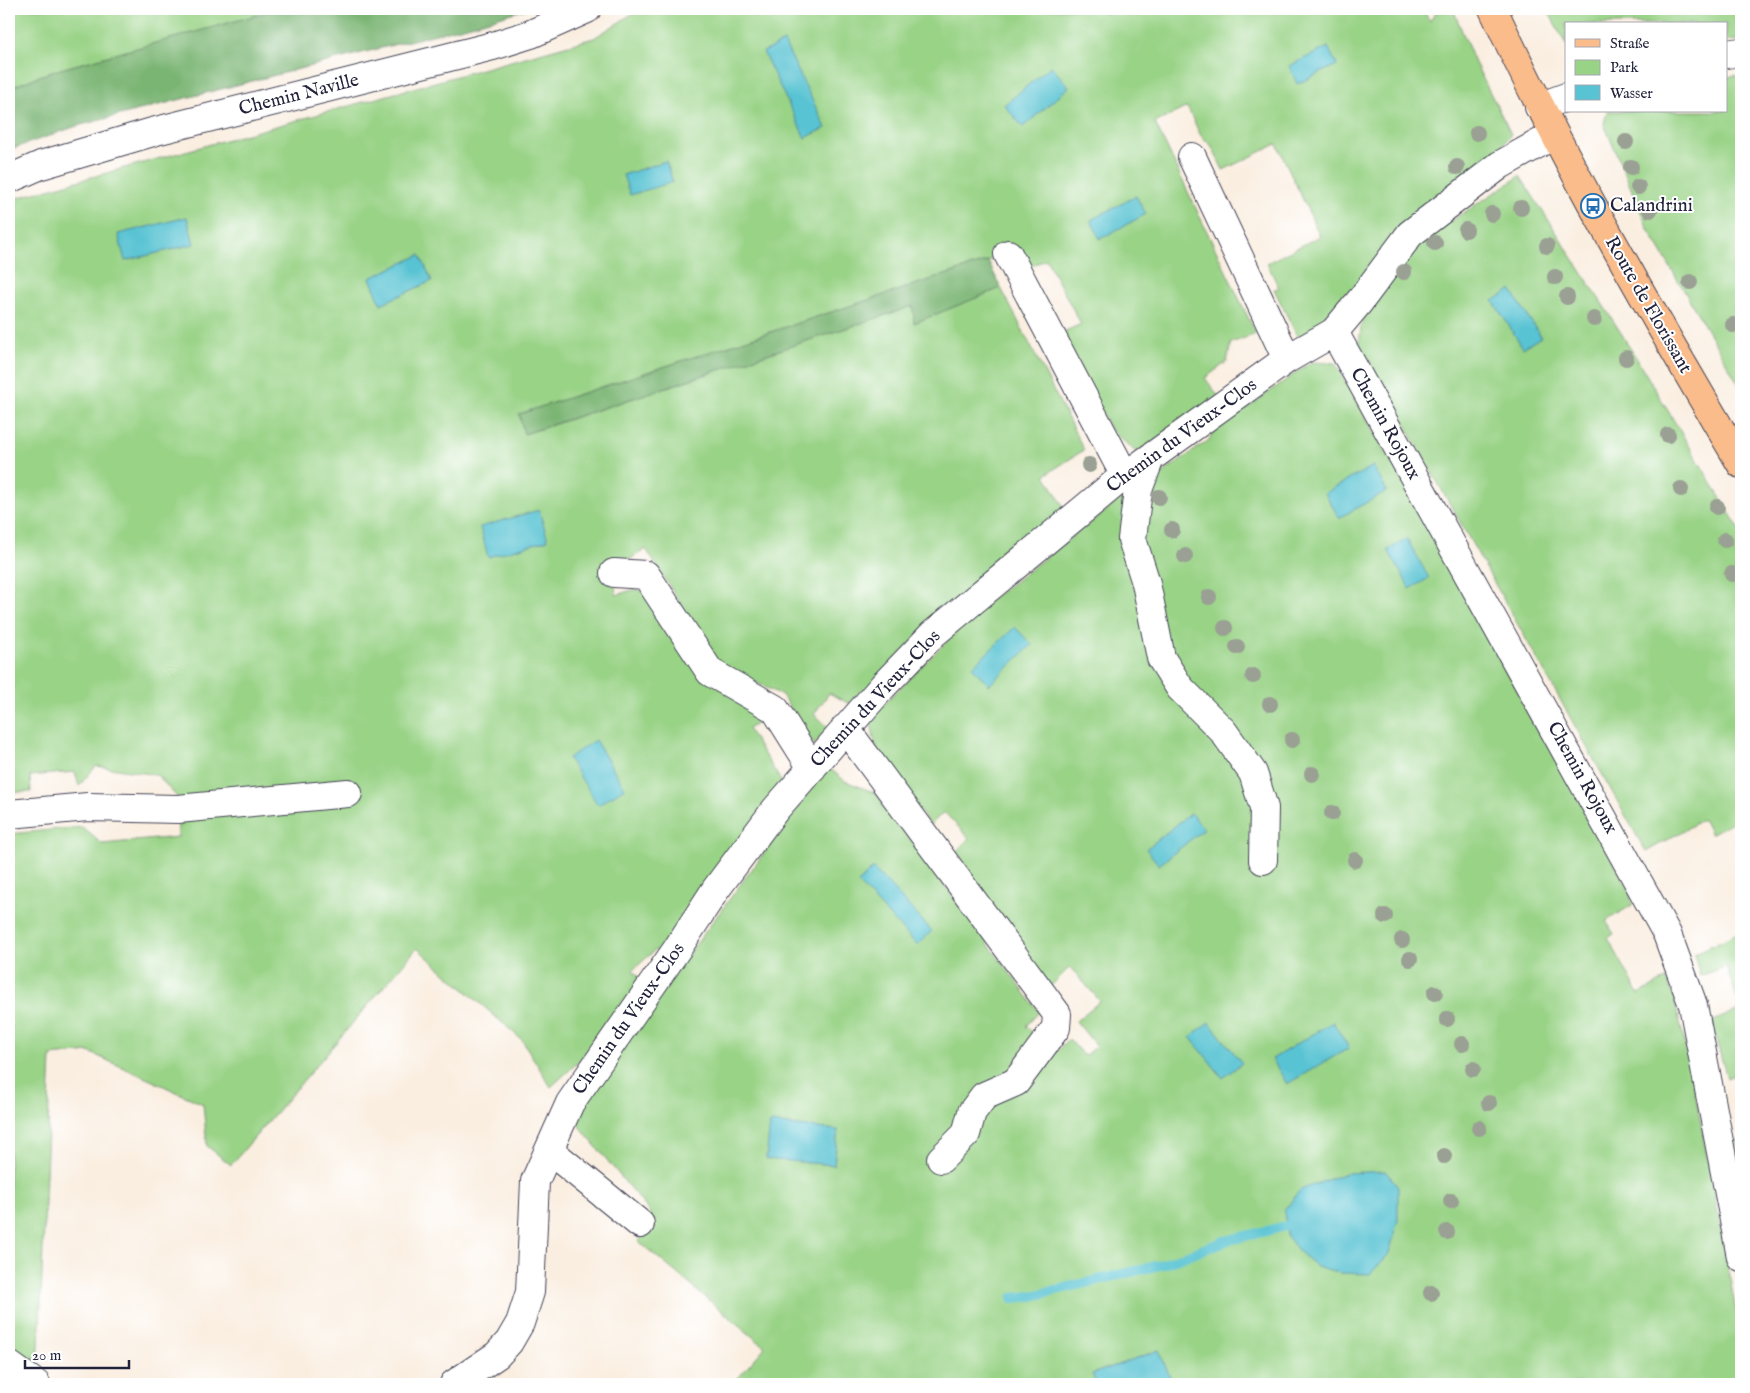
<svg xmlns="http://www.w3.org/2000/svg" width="1750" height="1393" font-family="'IM FELL English',serif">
<rect width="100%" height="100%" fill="#fff"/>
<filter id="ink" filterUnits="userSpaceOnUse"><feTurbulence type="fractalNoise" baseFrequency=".02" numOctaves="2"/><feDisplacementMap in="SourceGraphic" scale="10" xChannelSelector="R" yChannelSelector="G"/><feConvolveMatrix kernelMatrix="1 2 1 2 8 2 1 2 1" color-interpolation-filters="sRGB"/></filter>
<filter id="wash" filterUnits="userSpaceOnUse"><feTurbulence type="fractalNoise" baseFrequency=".0096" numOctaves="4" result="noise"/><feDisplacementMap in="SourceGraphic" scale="20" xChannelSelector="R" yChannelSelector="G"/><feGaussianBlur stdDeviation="1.12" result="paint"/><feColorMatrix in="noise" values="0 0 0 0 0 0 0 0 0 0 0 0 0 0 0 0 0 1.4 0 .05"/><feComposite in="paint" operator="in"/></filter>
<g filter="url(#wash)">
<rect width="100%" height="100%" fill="#faeee0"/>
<!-- green -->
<path fill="#99d386" stroke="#5e7a60" d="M9,9H279L50,72L9,88Z
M640,9H1102L1105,14L1116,9H1422L1430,21L1438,9H1453L1475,63L1511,134C1498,155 1476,168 1459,185C1408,237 1358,290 1302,337L1297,336L1274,289L1279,288L1267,263L1320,236L1277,144L1223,170L1211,145L1201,136L1187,107L1155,123L1256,334L1231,343L1227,362L1205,378L1219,397L1137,453L1110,429L1061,333L1081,324L1046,259L1027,268L1000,257L519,414L525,434L913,306L914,323L1001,288L1084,450L1045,475L1067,512L850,704L829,693L814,714L829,728L814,745L782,695L720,666L646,549L629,560L612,558L616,595L635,589L647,593L744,703L764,719L748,729L783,784L659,953L655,950L633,970L641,980L591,1050L551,1087L522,1040L417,948L231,1165L207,1146L203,1104L89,1052L51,1056L38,1370L9,1348V834L82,827L102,844L178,837L177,797L157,775L96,766L79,786L75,772L30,776L31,792H9V200L594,38Z
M1547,9H1741V39L1726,42V24H1566V45Z
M1741,75V388L1648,229L1604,124L1607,111H1726V77Z
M1520,176L1623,336L1741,532V829L1736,820L1711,834L1703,819L1646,852L1359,343L1363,314L1408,249Z
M1311,362L1335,363L1412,498L1630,891L1632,905L1606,921L1614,934L1608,938L1639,994L1666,979L1673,995L1689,1060L1741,1338V1384H733L765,1347L638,1241L650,1224L649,1211L574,1120L685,959L828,767L845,781L876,793L1039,1012L1026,1026L1054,1054L1069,1039L1084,1056L1096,1046L1076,1021L1100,1001L1070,967L1050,987L952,856L969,838L944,812L930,825L877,754L870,718L979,609L1129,493L1146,489L1164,472L1209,440L1212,433Z
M1741,931V1072L1727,1078L1711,1022L1741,1009L1726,966L1700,976L1694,954Z
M1741,1138V1175L1735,1141Z"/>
<!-- forest -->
<path fill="#7ab573" stroke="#4e6c57" d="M279,9H526L479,23L77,126L9,150V88L50,72Z
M988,261L1001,288L914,323L913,306L524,434L519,414Z"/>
<!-- water -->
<path fill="#58c3d3" stroke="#3d7287" d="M784,42L826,128L805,138L763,52Z
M1328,47L1337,65L1297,84L1289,66Z
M1051,66L1069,87L1023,127L1004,105Z
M666,161L673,182L630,195L623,175Z
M1136,196L1146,214L1100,239L1091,220Z
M187,217L194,244L125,261L118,234Z
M420,255L432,281L381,304L370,278Z
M1511,290L1541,337L1523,348L1493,301Z
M1373,466L1387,491L1339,518L1325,493Z
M539,510L548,540L488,557L480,527Z
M1407,539L1429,578L1410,589L1388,550Z
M1015,627L1032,645L989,685L972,667Z
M595,740L625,788L598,805L568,758Z
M1191,813L1204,829L1159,865L1146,849Z
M873,868L932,931L917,945L858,883Z
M1209,1022L1242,1063L1223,1078L1190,1037Z
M1333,1022L1349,1048L1287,1084L1272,1059Z
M770,1123L838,1130L834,1165L766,1159Z
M1385,1171L1398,1186V1220L1389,1254L1370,1274L1340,1273L1316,1266L1301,1254L1287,1236L1284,1211L1300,1190L1346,1173Z
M1159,1350L1171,1380L1159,1384H1096L1092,1374Z"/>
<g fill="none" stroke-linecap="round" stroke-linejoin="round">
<!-- stream -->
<path stroke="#58c3d3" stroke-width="10" d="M1013,1298L1032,1296L1164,1264L1225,1241L1286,1226"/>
</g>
</g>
<g filter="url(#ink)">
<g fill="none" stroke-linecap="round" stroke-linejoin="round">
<defs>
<path id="minor" d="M1726,54L1741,52
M1539,107L1566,97
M1192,157L1287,359
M9,179L41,165L156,131L493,46L531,34L587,9
M1008,254L1125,476
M1334,332L1667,934L1693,1005L1741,1257
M1150,458L1138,490L1132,539L1146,583L1161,658L1180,688L1223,731L1253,773L1264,808L1263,860
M614,573L646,575L710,672L775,709L812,768
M845,728L1057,1014L1056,1028L1016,1082L984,1096L972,1112L966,1134L941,1159
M9,814L88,807L178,809L348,793
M549,1150L640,1224
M9,1365L36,1384
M454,1384L497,1355L509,1342L520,1323L530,1292L535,1181L570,1103L677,949L716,889L775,810L883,686L933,634L1114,484L1287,359L1334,332L1360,301L1410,234L1500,165L1554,135"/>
<path id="major" d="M1493,9C1566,166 1653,315 1741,464"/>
</defs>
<!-- minor casing -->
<use href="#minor" stroke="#424154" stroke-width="30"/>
<!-- major casing -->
<use href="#major" stroke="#424154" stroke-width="30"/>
<!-- minor -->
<use href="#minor" stroke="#fff" stroke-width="28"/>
<!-- major -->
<use href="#major" stroke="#f9bc8a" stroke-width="28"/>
</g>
<!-- trees -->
<g fill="#9aa094">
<circle cx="1477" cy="133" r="8"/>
<circle cx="1626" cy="142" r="8"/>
<circle cx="1457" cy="167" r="8"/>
<circle cx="1631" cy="167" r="8"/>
<circle cx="1638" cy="187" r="8"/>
<circle cx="1521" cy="208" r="8"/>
<circle cx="1650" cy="210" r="8"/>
<circle cx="1492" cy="214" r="8"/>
<circle cx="1466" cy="230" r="8"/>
<circle cx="1435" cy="243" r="8"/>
<circle cx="1547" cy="246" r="8"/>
<circle cx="1404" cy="272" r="8"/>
<circle cx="1555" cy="277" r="8"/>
<circle cx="1690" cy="282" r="8"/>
<circle cx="1567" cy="297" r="8"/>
<circle cx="1594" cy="319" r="8"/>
<circle cx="1733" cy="325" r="8"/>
<circle cx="1626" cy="358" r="8"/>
<circle cx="1668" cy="435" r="8"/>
<circle cx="1089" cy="465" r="8"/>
<circle cx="1681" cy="489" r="8"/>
<circle cx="1159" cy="497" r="8"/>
<circle cx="1717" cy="507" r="8"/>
<circle cx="1172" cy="530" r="8"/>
<circle cx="1725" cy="540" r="8"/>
<circle cx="1185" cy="556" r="8"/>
<circle cx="1732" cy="574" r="8"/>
<circle cx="1209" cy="597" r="8"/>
<circle cx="1225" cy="628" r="8"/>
<circle cx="1237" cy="647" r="8"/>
<circle cx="1253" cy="676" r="8"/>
<circle cx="1270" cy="704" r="8"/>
<circle cx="1292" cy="740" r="8"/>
<circle cx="1312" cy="774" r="8"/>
<circle cx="1332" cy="813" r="8"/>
<circle cx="1355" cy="860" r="8"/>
<circle cx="1385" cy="916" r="8"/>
<circle cx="1402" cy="940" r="8"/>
<circle cx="1410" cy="959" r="8"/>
<circle cx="1435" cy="993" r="8"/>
<circle cx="1447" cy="1019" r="8"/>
<circle cx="1462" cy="1044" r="8"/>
<circle cx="1473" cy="1069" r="8"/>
<circle cx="1489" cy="1103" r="8"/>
<circle cx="1479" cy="1128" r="8"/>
<circle cx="1444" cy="1156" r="8"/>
<circle cx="1451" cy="1201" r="8"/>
<circle cx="1447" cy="1232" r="8"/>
<circle cx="1431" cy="1293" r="8"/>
</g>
</g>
<!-- icons -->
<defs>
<symbol id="bus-ring" viewBox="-11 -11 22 22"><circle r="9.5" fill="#fff" stroke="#1f6fb2" stroke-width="1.5"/><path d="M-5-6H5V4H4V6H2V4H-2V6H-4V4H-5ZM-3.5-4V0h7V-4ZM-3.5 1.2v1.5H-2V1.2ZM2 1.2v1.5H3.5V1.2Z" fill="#1f6fb2"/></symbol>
</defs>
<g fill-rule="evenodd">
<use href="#bus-ring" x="1579" y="192" width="28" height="28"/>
</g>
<g text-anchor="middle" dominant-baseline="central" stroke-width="4" stroke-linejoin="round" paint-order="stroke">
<!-- street labels -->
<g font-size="19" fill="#22223b" stroke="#fff">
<text transform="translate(299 95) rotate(-14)">Chemin Naville</text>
<text transform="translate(1648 305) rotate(60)">Route de Florissant</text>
<text transform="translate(1385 424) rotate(61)">Chemin Rojoux</text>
<text transform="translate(1182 436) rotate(-36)">Chemin du Vieux-Clos</text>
<text transform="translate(876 699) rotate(-47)">Chemin du Vieux-Clos</text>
<text transform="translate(1582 778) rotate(61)">Chemin Rojoux</text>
<text transform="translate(629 1019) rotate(-55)">Chemin du Vieux-Clos</text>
</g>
<!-- poi labels -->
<g font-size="19" fill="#22223b" stroke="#fff" text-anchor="start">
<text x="1610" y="206">Calandrini</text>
</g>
</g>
<!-- margin -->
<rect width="1750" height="1393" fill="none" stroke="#fff" stroke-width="30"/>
<!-- legend -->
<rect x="1565" y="22" width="162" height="90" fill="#ffffff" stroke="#a7a7b1"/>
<rect x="1575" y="39" width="25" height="8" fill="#f9bc8a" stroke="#a7a7b1"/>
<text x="1610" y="48" font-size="15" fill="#22223b">Straße</text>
<rect x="1575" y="60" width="25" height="15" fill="#99d386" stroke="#a7a7b1"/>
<text x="1610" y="72" font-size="15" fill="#22223b">Park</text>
<rect x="1575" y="85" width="25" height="15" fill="#58c3d3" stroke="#a7a7b1"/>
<text x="1610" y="98" font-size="15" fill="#22223b">Wasser</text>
<!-- scale -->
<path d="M25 1360v8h104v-8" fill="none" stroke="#22223b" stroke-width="2.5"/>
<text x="32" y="1360" font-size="15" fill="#22223b" stroke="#ffffff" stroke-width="4" paint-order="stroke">20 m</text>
</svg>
